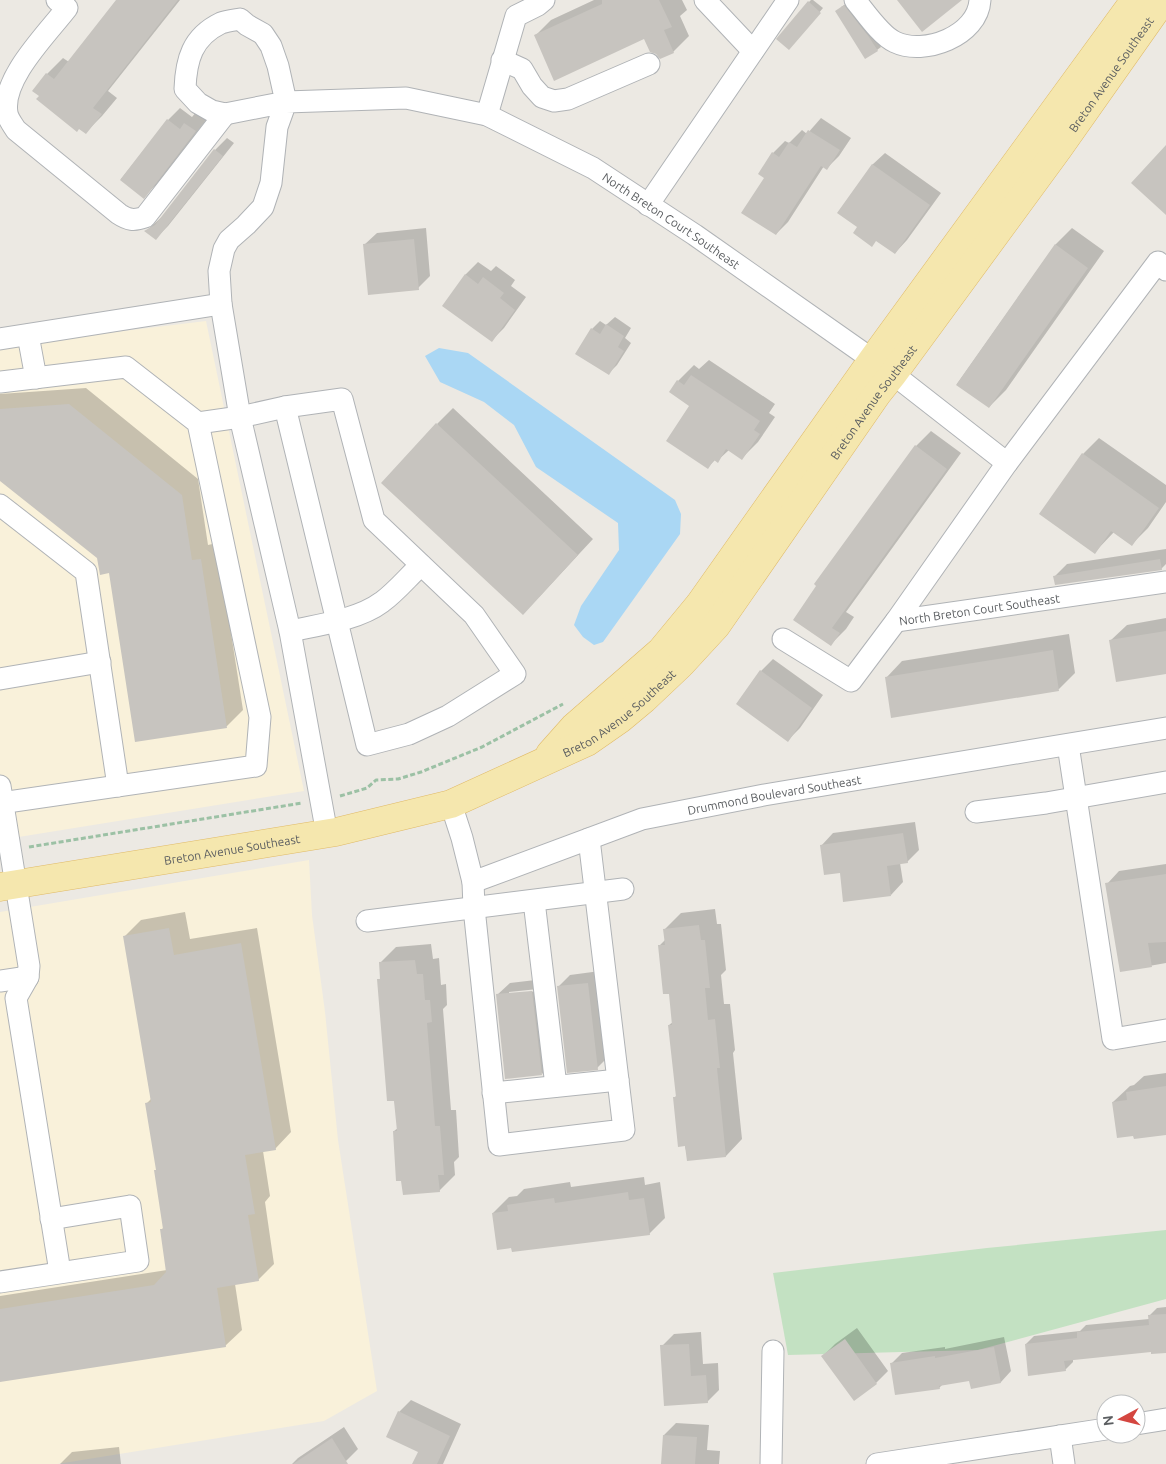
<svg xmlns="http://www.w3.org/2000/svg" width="1166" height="1464" font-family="Ubuntu,sans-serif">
<rect width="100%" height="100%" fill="#ece9e3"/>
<!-- commercial -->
<path fill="#f9f1da" d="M206,321L304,791L0,840V346Z
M309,860L312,915L325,1012L338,1140L377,1391L324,1421L57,1464H0V912Z"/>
<!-- green -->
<path fill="#c3e1c2" d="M1166,1230V1299L978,1350L788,1355L773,1273L987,1248Z"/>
<!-- water -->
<path fill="#aad7f4" d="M439,348L468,353L675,500L681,514L680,534L603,642L594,645L583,637L574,625L581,606L619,550L618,523L536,467L514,425L484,402L440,382L425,356Z"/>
<!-- shadow -->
<path fill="#0003" fill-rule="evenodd" d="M118,0H180L108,91L117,98L102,116L86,132L40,96L47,74L63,58L69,62Z
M594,0H682L687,10L680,16L689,36L673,52L645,38L535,36L551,20Z
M811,0H813L823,8L792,45L809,2Z
M848,3L873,34L881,47L877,50L841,7Z
M180,108L192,117L197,111L207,119L156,185L143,197L121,179L168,120Z
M821,118L851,138L839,156L827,168L824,166L788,222L776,234L766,177L773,153L785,141L789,143L802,130L807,134Z
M227,138L234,143L168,226L156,238L146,231L163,216L215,150Z
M885,153L941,193L907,240L895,253L859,227L872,165Z
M426,228L430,276L418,288L364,245L377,233Z
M1072,228L1104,251L1006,390L989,407L957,384L1056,244Z
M478,262L491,271L496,266L515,280L511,286L526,297L504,328L492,340L444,305L466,274Z
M615,317L631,328L625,338L631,343L617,365L609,373L577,353L592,329L600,321L606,325Z
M709,360L775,404L769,413L775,417L758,442L742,458L729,450L717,461L715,460L708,467L691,406L678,381L694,365L699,369Z
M86,388L198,479L208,545L217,543L243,710L227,726L136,740L110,572L98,557L0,480V394Z
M453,408L593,539L539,597L437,424Z
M931,431L961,453L846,612L854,617L846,629L831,644L795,619L916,446Z
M1099,438L1166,485V502L1148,528L1132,544L1114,532L1095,552L1083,454Z
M1166,549V564L1161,569L1055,576L1067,564Z
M1166,618V673L1110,641L1127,625Z
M1069,634L1075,673L1059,689L886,678L902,661Z
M773,659L823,695L800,728L788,740L761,671Z
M915,822L919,850L907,862L900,863L903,882L891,895L841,872L821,846L833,833Z
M1166,864V963L1121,971L1107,884L1119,871Z
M715,909L717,924H721L726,970L721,975L724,1004H730L735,1050L733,1053L742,1139L726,1156L688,1159L674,1098L677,1095L669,1025L673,1022L670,992L659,946L666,939L665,929L681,913Z
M185,912L190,939L257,928L291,1132L275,1149L263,1151L270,1196L265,1202L274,1264L258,1280L235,1284L242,1330L225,1346L0,1381V1296L167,1270L161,1230L164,1227L157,1169L146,1104L151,1099L125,936L141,920Z
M431,944L433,959L439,958L441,985L446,984L447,1005L443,1009L451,1110H456L459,1157L454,1162L455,1175L439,1191L394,1131L398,1128L379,980L381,977L380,963L396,947Z
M600,971L609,1056L597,1068L558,987L570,975Z
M544,979L554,1062L542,1074L497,995L510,983ZM538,989V991L509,994V992Z
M1166,1073V1133L1113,1102L1130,1086L1134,1085L1144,1076Z
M644,1177L645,1185L660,1182L665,1218L649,1234L493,1213L509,1197L517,1196L524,1189L570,1182L571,1187Z
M1166,1307V1351H1152L1073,1359V1362L1065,1370L1026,1344L1034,1336L1080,1331L1086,1325L1149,1319V1316L1157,1308Z
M857,1328L888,1371L876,1383L823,1356L835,1344Z
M701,1332L703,1364L718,1363L719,1390L707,1402L662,1346L674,1334Z
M1004,1337L1011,1371L1001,1382L972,1387L970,1379L942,1385L939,1388L892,1363L902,1353L945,1347V1349Z
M411,1400L461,1424L443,1464H413L419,1452L399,1412Z
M676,1423L709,1425L707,1450L720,1451L719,1464H662L664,1435Z
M344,1427L358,1449L346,1461L342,1464H292L298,1458Z
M119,1447L121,1464H60L72,1452Z"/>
<!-- building -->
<path fill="#c7c4bf" d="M116,0H178L93,108L102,114L86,134L79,129L77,132L36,99L39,96L32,91L46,73L54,79Z
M602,0H659L672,27L664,30L674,53L660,59L656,54L650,52L644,39L554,81L534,35L602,4Z
M897,0H962L922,32Z
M808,1L821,13L789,50L776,39Z
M844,5L869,37L878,51L865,59L835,11Z
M167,119L180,129L184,123L196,131L144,199L120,180Z
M808,130L840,150L827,170L821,166L776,235L741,213L764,178L758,174L772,152L779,157L789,142L797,147Z
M1166,145V215L1131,183Z
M214,149L223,156L156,240L144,231L155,225Z
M872,164L930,205L895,254L876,241L872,247L853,233L857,227L837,213Z
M414,239L419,290L368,295L363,244Z
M1055,244L1088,268L989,408L956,385Z
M465,274L478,284L483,277L504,293L500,298L515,310L492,342L442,306Z
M606,324L624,336L618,347L624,351L609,375L575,354L591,328L600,334Z
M691,375L760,421L754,430L760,434L742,460L726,449L718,463L714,460L708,469L666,441L689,406L669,392L677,380L684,385Z
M69,404L182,495L192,560L201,559L227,728L135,742L109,573L100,575L97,558L0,481V409Z
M436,423L578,555L523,615L381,483Z
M915,445L947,469L832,628L840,633L831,646L793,620L816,586L814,584Z
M1082,453L1159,508L1132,546L1111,531L1095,554L1039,514Z
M1160,559L1162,570L1055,585L1053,576Z
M1166,631V674L1116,682L1109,640Z
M1053,650L1059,691L891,718L885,677Z
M760,670L812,708L788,742L736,704Z
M903,833L908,863L887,866L891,896L843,902L840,873L824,875L820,845Z
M1166,874V942L1148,943L1152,967L1120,972L1105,883Z
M699,925L701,940H705L710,988H705L708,1020L715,1019L720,1068H717L726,1157L687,1161L685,1146L678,1147L673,1097H676L668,1025H672L669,994H663L658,945H665L663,929Z
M169,928L174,955L241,943L276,1150L245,1155L255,1214L248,1215L259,1281L217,1288L226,1347L0,1382V1309L154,1285L166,1272L160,1229H163L154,1170H156L145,1103L151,1102L123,936Z
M415,960L417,974H423L425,1000H430L432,1022L427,1023L435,1126H440L444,1175H438L440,1192L403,1195L401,1181H396L393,1131H397L394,1101H387L377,979H380L379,962Z
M588,983L598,1070L567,1073L557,986Z
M532,991L542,1075L505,1079L496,994Z
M1166,1086V1135L1134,1139L1133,1136L1117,1138L1112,1102L1127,1100L1126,1092Z
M628,1192L629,1200L644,1198L650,1235L512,1252L511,1248L497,1250L492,1213L508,1211L507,1205L554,1198L555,1203Z
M1166,1314V1353L1151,1354V1352L1064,1361L1066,1371L1028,1376L1025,1344L1077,1338V1332L1149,1325L1148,1315Z
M845,1339L877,1384L854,1401L821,1356Z
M689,1344L691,1376L706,1375L708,1403L664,1406L660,1345Z
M994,1347L1001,1383L971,1389L969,1381L939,1386L940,1389L895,1395L890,1363L935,1356V1358Z
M398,1411L450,1436L437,1464H412L418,1452L386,1437Z
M663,1435L697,1437L695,1464H661Z
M332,1438L348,1464H293Z"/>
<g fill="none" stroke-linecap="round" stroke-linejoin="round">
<defs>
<g id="minor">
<path d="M57,0L67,8C47,34 1,79 7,113C8,119 13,125 16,130L119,214C128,220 134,221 145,217L225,114"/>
<path d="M705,0L753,51"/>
<path d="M855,0C865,12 881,36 895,42C924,56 978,36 980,0"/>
<path d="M502,60L522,69L532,86L542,97L554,101L568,99L649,64"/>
<path d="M487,115L516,16L538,5L544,0"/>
<path d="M648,205L788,0"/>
<path id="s1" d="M1166,270L1158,262L1007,463L896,621L1166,582"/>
<path d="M28,335L36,378"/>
<path d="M0,339L221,304"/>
<path d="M0,382L126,367L198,423L260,717L256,766L0,803"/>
<path d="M342,399L374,520L474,615L515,674L448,716L409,734L367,745L285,407Z"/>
<path d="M198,423L240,417L285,407"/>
<path d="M0,505L86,572L118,786"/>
<path d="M290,631C318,625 358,620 382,602C396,592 408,577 421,565"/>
<path d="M783,639L851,681L896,621"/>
<path d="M0,679L100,662"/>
<path d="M1068,745L1113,1039L1166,1030"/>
<path d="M0,786L29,966L28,977L16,998L60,1272"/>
<path id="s2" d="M451,804L462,838L473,882L642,819L764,795L1166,728"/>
<path d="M976,812L1046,803L1166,782"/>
<path id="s3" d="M327,834L290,631L240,417L221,304L219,271L224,249L229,240L246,225L263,207L271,183L277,127L286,102L278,66L271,46L263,34L247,25L240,19C234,20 226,21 221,23C192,37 186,60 185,89L198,103L212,111L225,114L286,102L406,98L487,115L593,168L695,235L893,374L1007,463"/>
<path d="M473,882L474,908L499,1145L624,1130L589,839"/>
<path d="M534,901L556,1086"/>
<path d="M367,921L623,889"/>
<path d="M0,981L28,977"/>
<path d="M493,1093L618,1080"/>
<path d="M0,1282L138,1261L130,1206L51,1219"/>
<path d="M1136,1424L1166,1419"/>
<path d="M1060,1436L1064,1464"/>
<path d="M771,1464L773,1351"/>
<path d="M877,1464L1106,1429"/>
</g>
<g id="major">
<path d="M550,754L574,727L661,651L699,605L873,359L1135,0"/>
<path id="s4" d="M0,887L336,832L451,804L587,742L620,719L644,699L681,664L716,626L877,394L893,374L1058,149L1163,0"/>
</g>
</defs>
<!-- minor casing -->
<use href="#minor" stroke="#b0b3b6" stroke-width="23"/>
<!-- major casing -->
<use href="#major" stroke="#e0ba67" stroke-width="29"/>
<!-- path -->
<path stroke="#9cc1a5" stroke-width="3" stroke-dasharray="5 2.5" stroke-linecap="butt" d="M340,796L367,788L376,780L398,779L421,772L482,747L563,704
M29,847L302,803"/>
<!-- minor -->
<use href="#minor" stroke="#fff" stroke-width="21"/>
<!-- major -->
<use href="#major" stroke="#f5e7ae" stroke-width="28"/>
</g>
<g text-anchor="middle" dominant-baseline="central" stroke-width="4" stroke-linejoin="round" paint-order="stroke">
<!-- street labels -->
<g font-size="12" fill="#5b5e61" stroke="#fff">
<text stroke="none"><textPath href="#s4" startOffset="1461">Breton Avenue Southeast</textPath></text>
<text stroke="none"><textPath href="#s3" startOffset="1488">North Breton Court Southeast</textPath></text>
<text stroke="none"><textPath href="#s4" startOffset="1056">Breton Avenue Southeast</textPath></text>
<text stroke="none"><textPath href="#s1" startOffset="540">North Breton Court Southeast</textPath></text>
<text stroke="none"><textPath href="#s4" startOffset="651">Breton Avenue Southeast</textPath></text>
<text stroke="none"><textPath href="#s2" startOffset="396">Drummond Boulevard Southeast</textPath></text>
<text stroke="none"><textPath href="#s4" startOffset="235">Breton Avenue Southeast</textPath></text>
</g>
</g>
<!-- north arrow -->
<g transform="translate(1121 1419) rotate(263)"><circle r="24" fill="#ffffff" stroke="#bdbfc0"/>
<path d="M0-4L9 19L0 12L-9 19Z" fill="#d44640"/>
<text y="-8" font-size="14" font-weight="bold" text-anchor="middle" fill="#5b5e61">N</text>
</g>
</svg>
